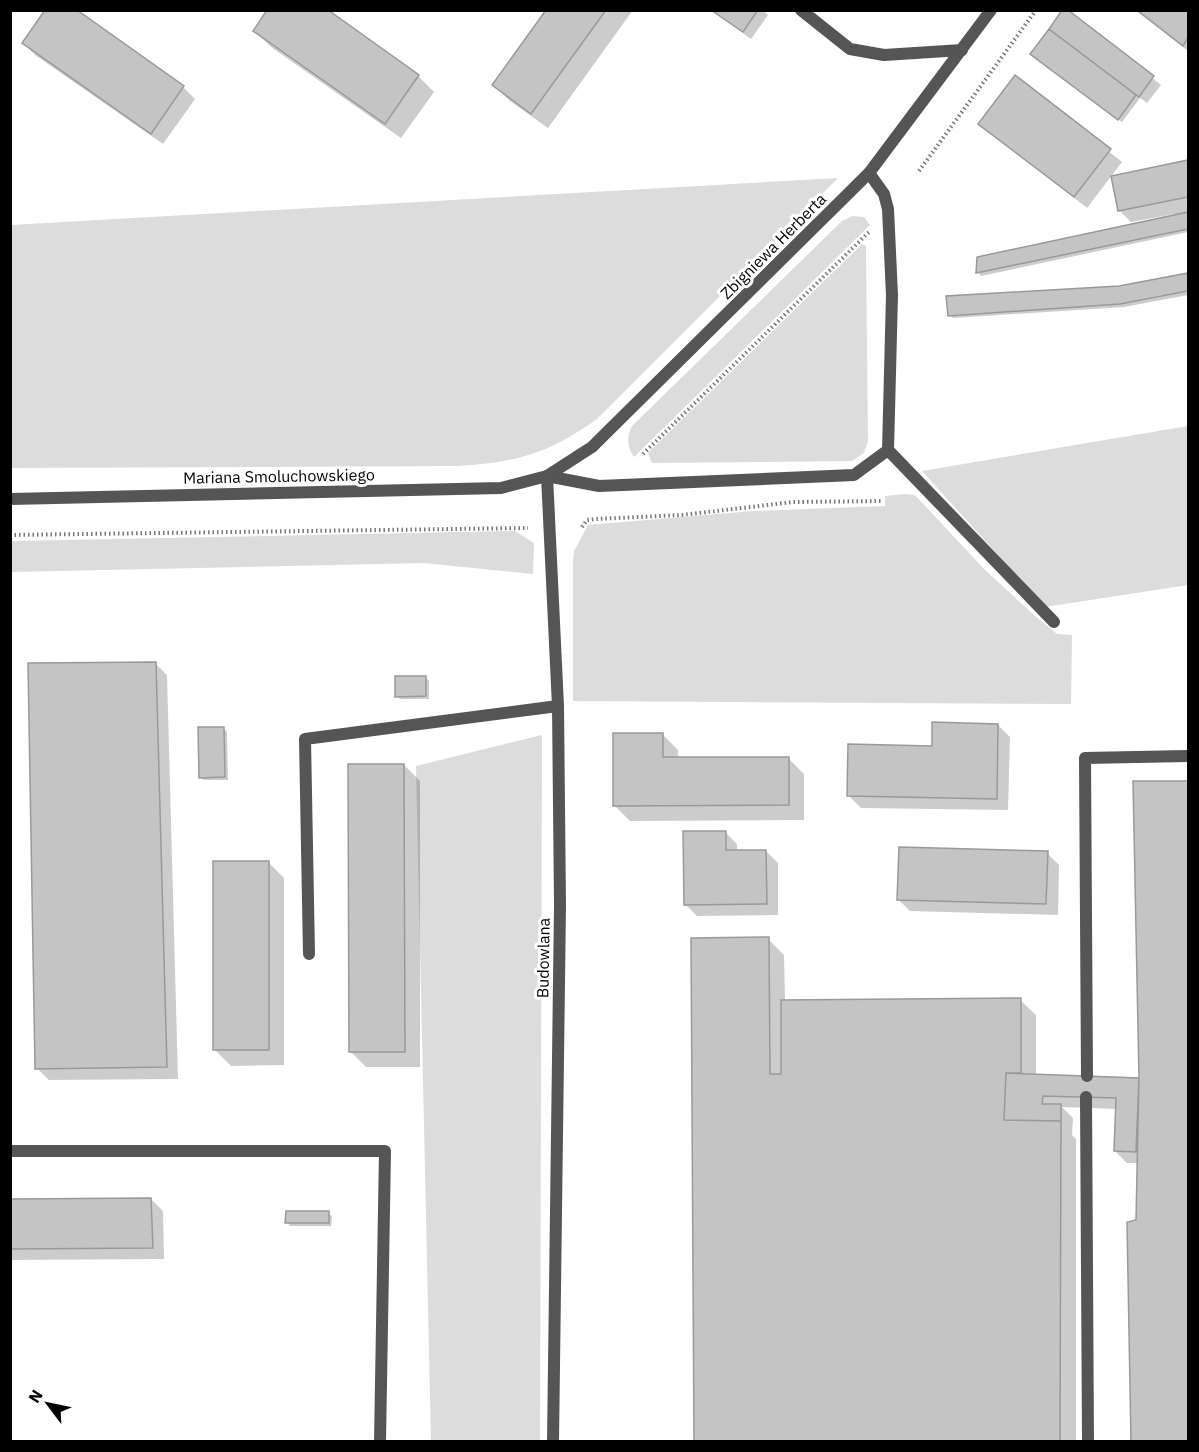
<svg xmlns="http://www.w3.org/2000/svg" width="1199" height="1452" font-family="'IBM Plex Sans',sans-serif">
<rect width="100%" height="100%" fill="#fff"/>
<!-- green -->
<path fill="#dcdcdc" d="M838,178L597,419C548,454 517,462 458,466L11,468V225Z
M852,216L864,217L870,225L634,457C627,447 626,438 632,426L842,221Z
M862,244L866,246V255L868,442L864,453L852,461L652,463L648,453L652,449Z
M1188,426V585L1045,607L922,471Z
M905,494L915,495L985,570L1035,616L1057,634L1072,635L1071,704L573,701V563L574,551L588,525L753,511L885,506V496Z
M515,531L534,543L533,574L424,563L11,572V541Z
M542,735L540,1441H431L416,766Z"/>
<!-- shadow -->
<path fill="#0003" d="M325,10L418,76L434,92L401,138L271,47L255,31Z
M548,10H633L548,128L510,101L494,85Z
M711,10H763L768,15L751,39Z
M1065,10L1161,85L1147,103L1140,98L1122,122L1032,54Z
M1135,10H1188V51Z
M24,43L183,87L195,99L163,144L35,55Z
M1015,77L1122,162L1087,208L980,124Z
M1188,162V232L981,276L978,272L1174,217V214L1131,222L1119,210L1113,177Z
M1188,275V295L1124,307L953,318L950,315Z
M155,663L167,675L178,1079L49,1080L37,1068Z
M425,677L429,681V699H400L396,696Z
M998,725L1010,737L1008,810L861,808L849,796L933,747Z
M223,728L227,732L228,780H204L200,777Z
M662,734L678,750V759L788,758L804,774V820L630,821L614,805Z
M404,765L420,781V1067H366L350,1051Z
M1188,782V1442H1133L1137,1163H1127L1115,1151L1117,1109L1062,1107L1073,1118L1072,1135L1076,1139V1442H696L768,939L784,955L785,1001L1020,1000L1036,1015V1076L1140,1079L1135,783Z
M725,832L737,844V851H766L778,863V915L697,916L685,904Z
M1047,853L1059,865L1058,915L910,911L898,899Z
M268,862L284,878V1065L231,1066L215,1050Z
M151,1199L163,1211L164,1259L10,1260V1201Z
M328,1213L332,1216L331,1226H290L287,1222Z"/>
<!-- building -->
<path fill="#c4c4c4" stroke="#999" stroke-width="1.5" d="M45,10H77L184,86L151,134L22,43Z
M267,10H328L419,75L385,124L253,31Z
M546,10H606L531,114L492,85Z
M711,10H758L743,32Z
M1062,10H1068L1154,76L1139,97L1049,29Z
M1137,10H1188V38L1183,46Z
M1049,29L1136,95L1118,120L1030,54Z
M1015,75L1111,149L1074,197L978,124Z
M1188,160V197L1118,211L1111,176Z
M1188,212V229L976,273L977,257Z
M1188,273V291L1120,304L948,316L946,296L1119,286Z
M156,662L167,1067L35,1069L28,663Z
M395,676H426V696L395,697Z
M932,722L998,724L997,799L847,796L848,744L932,746Z
M198,727H224L225,777L199,778Z
M613,733H663V757H789V805L613,806Z
M348,764H404L405,1052H349Z
M1133,781H1188V1442H1131L1127,1222L1136,1220L1139,1078Z
M683,831H726V850H766L767,904L684,905Z
M899,847L1048,851L1046,904L897,900Z
M213,861H269V1050H213Z
M769,937L770,1074H781V1000L1021,998V1073H1006L1004,1120L1061,1121L1060,1442H694L691,938Z
M1006,1073L1139,1078L1136,1152L1114,1151L1116,1098L1043,1096L1042,1104H1061V1121L1004,1120Z
M151,1198L153,1248L10,1249V1199Z
M286,1211H329V1223H285Z"/>
<g fill="none" stroke-linecap="round" stroke-linejoin="round">
<!-- path -->
<path stroke="#777" stroke-width="4" stroke-dasharray="1.5 3" stroke-linecap="butt" d="M919,171L1036,10
M643,454L870,231
M582,527L587,520L596,519L682,515L793,502L881,501
M10,535L528,528"/>
<!-- service -->
<path stroke="#555" stroke-width="12" d="M801,10L850,49L884,55L962,50
M869,173L884,194L888,209L892,295L888,450L1054,622
M547,476L599,486L854,475L888,450
M309,954L305,739L558,706
M1087,1076L1085,758L1188,756
M1086,1097L1088,1442
M10,1151H385L380,1442"/>
<!-- minor -->
<path stroke="#555" stroke-width="12" d="M547,476L558,706L560,905L553,1442"/>
<!-- tertiary -->
<path stroke="#555" stroke-width="12" d="M10,499L501,488L547,476L592,447L869,173L991,10"/>
</g>
<g text-anchor="middle" dominant-baseline="central" stroke-width="6" stroke-linejoin="round" paint-order="stroke">
<!-- street labels -->
<g font-size="16" fill="#000" stroke="#fff">
<text transform="translate(773 246) rotate(-45)">Zbigniewa Herberta</text>
<text transform="translate(279 476) rotate(-1)">Mariana Smoluchowskiego</text>
<text transform="translate(543 958) rotate(-89)">Budowlana</text>
</g>
</g>
<!-- border -->
<rect width="1199" height="1452" fill="none" stroke="#000000" stroke-width="24"/>
<!-- north arrow -->
<g transform="translate(48 1404) rotate(302)" stroke="#ffffff" stroke-width="4.5" paint-order="stroke">
<path d="M0-4.5L10 22L0 15L-10 22Z" fill="#000000"/>
<text y="-9" font-size="16" font-weight="bold" text-anchor="middle" fill="#000000">N</text>
</g>
</svg>
